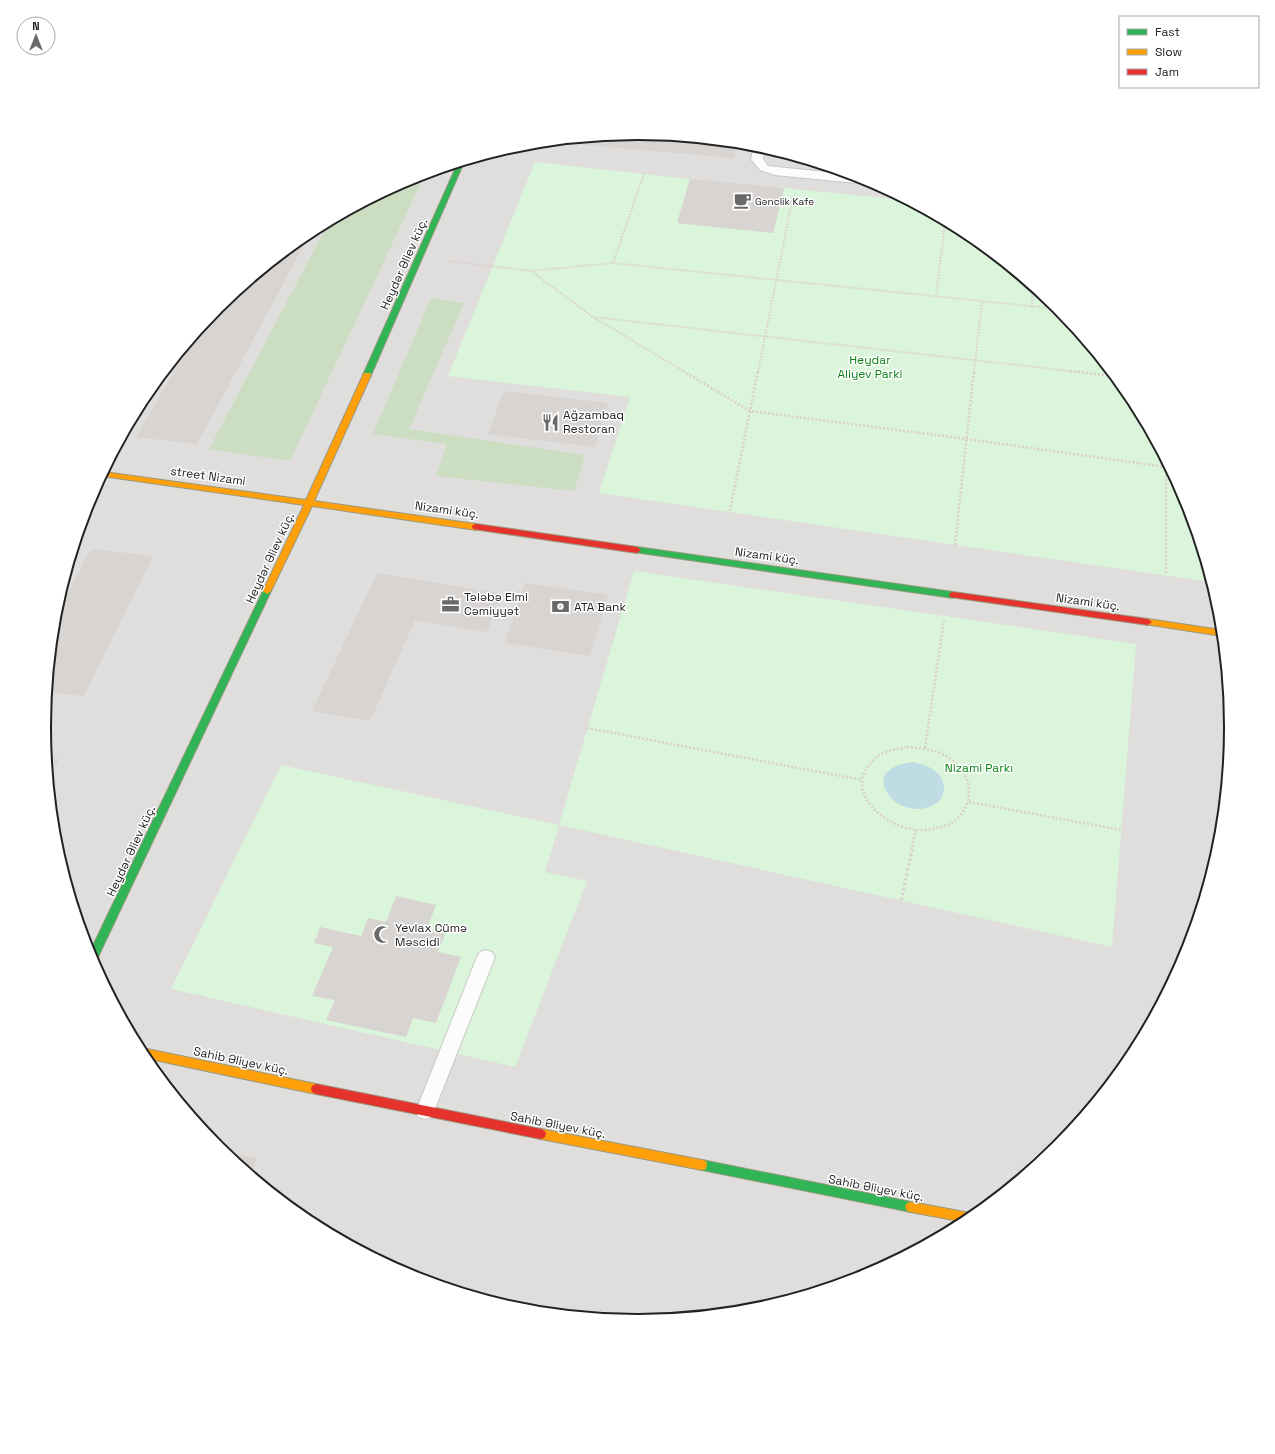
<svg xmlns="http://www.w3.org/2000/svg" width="1275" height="1454" font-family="'Space Grotesk',sans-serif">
<rect width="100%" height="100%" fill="#f0eeeb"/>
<!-- residential -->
<path fill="#dfdedc" d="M46 727a592 592 0 1 1 1184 0a592 592 0 1 1-1184 0Z"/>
<!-- forest -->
<path fill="#cbdec1" d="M425,174L290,461L209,449L329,222L411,179Z
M431,298L464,303L409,429L585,455L574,491L436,476L447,444L373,434Z"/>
<!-- park -->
<path fill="#daf5da" d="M535,162L690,179L677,223L773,233L784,188L905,200L967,234L1057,307L1131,397L1186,500L1211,582L599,493L630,397L448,376Z
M634,571L1136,644L1112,947L559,825L545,872L587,881L515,1067L171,989L281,765L559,825Z"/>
<!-- water -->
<path fill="#bfdbe3" d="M913,762C926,765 942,770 944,786C944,791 943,796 940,800C926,815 898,810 888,794C874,773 895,764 913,762Z"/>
<!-- building -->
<path fill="#d7d4d2" d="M638,134L737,143L734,158L563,143L564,141Z
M795,157L822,166L793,164Z
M690,179L784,188L773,233L677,223Z
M311,232L197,444L136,437L195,336L218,307Z
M504,391L608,403L595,447L488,434Z
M91,549L153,556L84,696L47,692L55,617Z
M377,573L502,594L487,632L415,620L370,721L312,711Z
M525,583L608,595L590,656L505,643Z
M47,757L59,759L49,777L48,765Z
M396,896L436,905L426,931L445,934L438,952L461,957L436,1023L413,1018L406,1037L326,1020L335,1000L312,996L333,947L314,943L320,927L361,936L368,918L386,922Z
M224,1152L257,1158L251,1174L234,1160Z"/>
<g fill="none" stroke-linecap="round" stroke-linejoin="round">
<defs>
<path id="lane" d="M754,145L765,148L763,159L768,166L853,175L871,182L867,184L775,175L760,170L751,159Z
M486,950L492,952L495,957L434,1111L432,1117L425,1119L418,1117L416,1111L477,957L480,952Z"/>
<path id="fast" d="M464,162L371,375L370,377H364L363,375L457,165Z
M637,547L953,592L957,595L953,598L634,552L633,550L634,548Z
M267,588L271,591L97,959L94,963L89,954L263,591Z
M702,1160L911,1202L915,1203L917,1207L915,1211L911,1212L702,1170L698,1169L697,1165L698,1161Z"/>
<path id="slow" d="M364,373H370L371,375L314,501L476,524L479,525L480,527L479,529L476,530L312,506L271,591L267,594L263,591L304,505L102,476L104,472L306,500Z
M1148,619L1221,630L1222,636L1145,624L1144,622Z
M142,1048L316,1084L320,1086L321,1089L320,1092L316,1094L145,1058L140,1049Z
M541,1129L702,1160L706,1161L707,1165L706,1169L702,1170L541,1139L537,1137L536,1134L537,1131Z
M911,1202L970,1213L974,1215L964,1222L911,1212L907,1211L905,1207L907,1203Z"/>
<path id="jam" d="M476,524L637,547L641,550L637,553L473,529L472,527L473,525Z
M953,592L1148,619L1152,622L1148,625L950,597L949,595L950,593Z
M316,1084L541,1129L545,1131L546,1134L545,1137L541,1139L316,1094L312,1092L311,1089L312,1086Z"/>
</defs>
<!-- lane casing -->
<use href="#lane" stroke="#c9c8c7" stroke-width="2"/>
<!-- fast casing -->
<use href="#fast" stroke="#999a82" stroke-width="2"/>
<!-- slow casing -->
<use href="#slow" stroke="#999a82" stroke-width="2"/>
<!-- jam casing -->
<use href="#jam" stroke="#999a82" stroke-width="2"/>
<!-- path-far2 -->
<path stroke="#dccecd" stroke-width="2" stroke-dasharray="1.5 1.5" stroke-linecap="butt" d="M448,261L531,271L613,263L1059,309
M613,263L644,174
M531,271L593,317L1079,372
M936,297L945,222
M1032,307L1033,287
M593,317L685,372
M758,372L793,196
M974,372L982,302"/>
<!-- path-far1 -->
<path stroke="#dccecd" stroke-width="2.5" stroke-dasharray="2 2" stroke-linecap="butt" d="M683,371L750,411L967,439L1166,467
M1070,371L1114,376
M1166,463V575
M730,511L758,371
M955,545L974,371
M587,728L862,780
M907,747C918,748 929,749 940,753C960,761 976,784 966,806C962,814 956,822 947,825C933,830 917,832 903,827C878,819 847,790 870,764C873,760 876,757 881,754C889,750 898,749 907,747Z
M925,748L944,620
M969,802L1121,830
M912,847L916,830"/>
<!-- path -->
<path stroke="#dccecd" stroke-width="3" stroke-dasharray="2.5 2.5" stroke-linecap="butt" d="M901,900L913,846"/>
<!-- lane -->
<use href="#lane" fill="#fdfcfc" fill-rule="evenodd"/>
<!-- fast -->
<use href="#fast" fill="#30b455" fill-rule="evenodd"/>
<!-- slow -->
<use href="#slow" fill="#ff9f0a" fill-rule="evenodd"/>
<!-- jam -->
<use href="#jam" fill="#e5322d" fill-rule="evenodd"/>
</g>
<!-- icons -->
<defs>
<symbol id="cafe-bare" viewBox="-9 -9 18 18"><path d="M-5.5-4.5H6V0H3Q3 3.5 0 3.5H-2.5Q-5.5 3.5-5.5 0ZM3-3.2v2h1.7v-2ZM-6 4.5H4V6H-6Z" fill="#6a6968" stroke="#fff" stroke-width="2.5" paint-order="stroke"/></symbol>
<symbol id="restaurant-bare" viewBox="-9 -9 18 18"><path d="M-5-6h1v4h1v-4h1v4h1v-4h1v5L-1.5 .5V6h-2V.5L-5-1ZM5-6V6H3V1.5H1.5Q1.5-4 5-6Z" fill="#6a6968" stroke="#fff" stroke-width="2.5" paint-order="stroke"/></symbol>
<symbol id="office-bare" viewBox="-9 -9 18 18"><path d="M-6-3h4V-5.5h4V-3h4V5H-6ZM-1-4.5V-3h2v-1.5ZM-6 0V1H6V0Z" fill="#6a6968" stroke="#fff" stroke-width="2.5" paint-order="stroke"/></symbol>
<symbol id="bank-bare" viewBox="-9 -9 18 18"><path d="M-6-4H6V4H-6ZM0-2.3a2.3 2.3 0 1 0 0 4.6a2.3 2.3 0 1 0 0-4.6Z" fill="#6a6968" stroke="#fff" stroke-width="2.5" paint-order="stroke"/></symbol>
<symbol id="mosque-bare" viewBox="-9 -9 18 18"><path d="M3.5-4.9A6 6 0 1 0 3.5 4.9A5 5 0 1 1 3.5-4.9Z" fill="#6a6968" stroke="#fff" stroke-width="2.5" paint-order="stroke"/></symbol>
</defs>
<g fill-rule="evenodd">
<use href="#cafe-bare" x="730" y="188" width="25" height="25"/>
<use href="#restaurant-bare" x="538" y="410" width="25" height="25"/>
<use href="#office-bare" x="438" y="592" width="25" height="25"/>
<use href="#bank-bare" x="548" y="594" width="25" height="25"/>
<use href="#mosque-bare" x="370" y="922" width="25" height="25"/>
</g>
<g text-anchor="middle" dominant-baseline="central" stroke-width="3" stroke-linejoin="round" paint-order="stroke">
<!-- far-poi labels -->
<g font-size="10" fill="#222" stroke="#fff" text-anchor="start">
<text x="755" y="201">Gənclik Kafe</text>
</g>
<!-- street labels -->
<g font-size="12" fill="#222" stroke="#fff">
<text transform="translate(404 264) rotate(-66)">Heydər Əliev küç.</text>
<text transform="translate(208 476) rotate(8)">street Nizami</text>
<text transform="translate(447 510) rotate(8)">Nizami küç.</text>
<text transform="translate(767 556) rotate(8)">Nizami küç.</text>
<text transform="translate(270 558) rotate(-65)">Heydər Əliev küç.</text>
<text transform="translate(1088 602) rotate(8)">Nizami küç.</text>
<text transform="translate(131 851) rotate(-65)">Heydər Əliev küç.</text>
<text transform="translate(241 1061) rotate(12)">Sahib Əliyev küç.</text>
<text transform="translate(558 1125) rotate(11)">Sahib Əliyev küç.</text>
<text transform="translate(876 1188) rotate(11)">Sahib Əliyev küç.</text>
</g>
<!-- park labels -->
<g font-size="12" fill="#0c8416" stroke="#fff">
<text x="870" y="360">Heydar<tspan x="870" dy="14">Aliyev Parki</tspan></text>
<text x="979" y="768">Nizami Parkı</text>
</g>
<!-- poi labels -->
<g font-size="12" fill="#222" stroke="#fff" text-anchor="start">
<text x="563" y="415">Ağzambaq<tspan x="563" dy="14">Restoran</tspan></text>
<text x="464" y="597">Tələbə Elmi<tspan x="464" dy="14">Cəmiyyət</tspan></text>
<text x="574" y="607">ATA Bank</text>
<text x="395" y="928">Yevlax Cümə<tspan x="395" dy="14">Məscidi</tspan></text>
</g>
</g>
<!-- crop -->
<path d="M0 0H1275V1454H0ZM637 140H638A586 586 0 0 1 1224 726V728A586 586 0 0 1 638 1314H637A586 586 0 0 1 51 728V726A586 586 0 0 1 637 140Z" fill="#fff" fill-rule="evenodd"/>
<path fill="none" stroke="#222" stroke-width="2" d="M637 140H638A586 586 0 0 1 1224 726V728A586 586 0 0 1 638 1314H637A586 586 0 0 1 51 728V726A586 586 0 0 1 637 140Z"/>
<!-- legend -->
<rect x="1119" y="16" width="140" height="72" fill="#ffffff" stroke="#a7a7a7"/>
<rect x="1127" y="29" width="20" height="6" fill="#30b455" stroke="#a7a7a7"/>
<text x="1155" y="36" font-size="12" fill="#222222">Fast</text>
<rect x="1127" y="49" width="20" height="6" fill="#ff9f0a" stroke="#a7a7a7"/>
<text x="1155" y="56" font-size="12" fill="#222222">Slow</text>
<rect x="1127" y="69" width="20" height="6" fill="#e5322d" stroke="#a7a7a7"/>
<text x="1155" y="76" font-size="12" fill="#222222">Jam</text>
<!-- north arrow -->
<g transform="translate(36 36)"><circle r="19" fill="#ffffff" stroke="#a7a7a7"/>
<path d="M0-3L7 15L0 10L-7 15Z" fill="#6a6968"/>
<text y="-6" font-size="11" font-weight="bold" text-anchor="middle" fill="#222222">N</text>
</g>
</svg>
